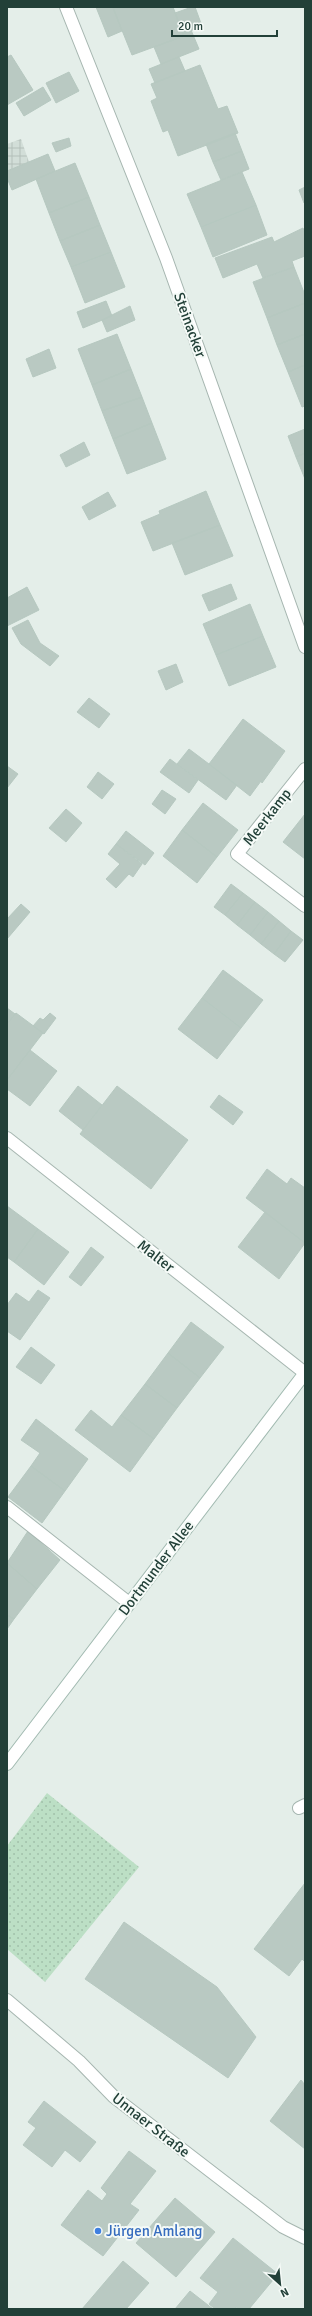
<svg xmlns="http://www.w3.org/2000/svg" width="312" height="2316" font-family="Signika,sans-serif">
<defs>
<pattern id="industrial-grid" width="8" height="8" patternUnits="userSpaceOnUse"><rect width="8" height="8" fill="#d2ded8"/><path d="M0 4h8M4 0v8" fill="none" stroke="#b4c0ba"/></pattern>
<pattern id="green-dots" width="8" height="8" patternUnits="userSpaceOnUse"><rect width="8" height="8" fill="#bcdfc5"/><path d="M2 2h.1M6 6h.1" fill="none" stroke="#a1c0aa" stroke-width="1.8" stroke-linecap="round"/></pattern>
</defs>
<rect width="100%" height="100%" fill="#e4eee9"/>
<!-- industrial -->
<path fill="url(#industrial-grid)" d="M21,139L29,162L7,171V144Z"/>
<!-- green -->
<path fill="url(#green-dots)" d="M47,1793L139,1867L45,1982L7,1949V1846Z"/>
<!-- building -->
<path fill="#b9c9c2" stroke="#b6c8c0" d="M96,7H113L122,31L108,37Z
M173,7L184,36L132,55L113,8Z
M192,7H195L202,26L183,34L175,13Z
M191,30L199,49L161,64L154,47L184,36L183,34Z
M11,55L33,90L7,105V57Z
M179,57L185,71L155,83L149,69Z
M200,65L218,109L227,106L238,133L178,156L168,130L163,132L151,101L157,98L151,84Z
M69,72L79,91L56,103L46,83Z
M43,87L51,100L24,116L16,103Z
M235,133L242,151L213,162L206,144Z
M69,138L71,146L56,152L52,143Z
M242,151L249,169L221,180L213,162Z
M48,154L55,171L12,190L7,178V171Z
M75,163L89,197L49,213L36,179Z
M242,172L256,205L201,227L187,194Z
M305,187V202L304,203L299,190Z
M89,197L100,225L60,241L49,213Z
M256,205L267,235L213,257L201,227Z
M100,225L111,252L71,267L60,241Z
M303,228L305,234V256L292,261L294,267L263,278L257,264L223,278L215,258L272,237L274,242Z
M111,252L125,287L85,303L71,267Z
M294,267L305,295V303L267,318L253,282Z
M106,301L112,316L83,328L77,312Z
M305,303V334L277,345L267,318Z
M130,306L135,320L107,332L102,320Z
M117,334L131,369L92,385L78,349Z
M305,334V365L288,372L277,345Z
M49,349L56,368L33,377L26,359Z
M305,365V406L302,407L288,372Z
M131,369L142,397L102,411L92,385Z
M142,397L152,423L113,439L102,411Z
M152,423L166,459L127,474L113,439Z
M305,429V453L296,457L288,436Z
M84,442L90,455L66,467L60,455Z
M305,453V479L296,457Z
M206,491L220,525L153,551L141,522L160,514L159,511Z
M108,492L116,506L89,520L82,507Z
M220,525L233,556L185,575L172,543Z
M231,584L237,599L209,611L202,595Z
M27,587L39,610L7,626V598Z
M250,604L263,636L216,655L203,624Z
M28,620L40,643L59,656L50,666L21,644L12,628Z
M263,636L276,667L229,686L216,655Z
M176,664L183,682L166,690L158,671Z
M89,698L110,714L99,728L77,712Z
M243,719L285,751L262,783L261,781L250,796L209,764Z
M189,749L237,785L226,800L177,764Z
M170,759L198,780L189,793L160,772Z
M7,766L18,774L7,788Z
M98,772L114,784L102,799L87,787Z
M162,790L176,799L165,814L152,804Z
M203,803L238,830L217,857L182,830Z
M66,809L82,823L66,842L49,828Z
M305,814V859L283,842Z
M182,830L217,857L197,883L163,856Z
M126,831L154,853L145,865L116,844Z
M116,844L142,864L133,877L129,874L116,888L106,879L120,864L108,854Z
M231,884L243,893L225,915L214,907Z
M243,893L255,902L237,925L225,915Z
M255,902L268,912L250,935L237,925Z
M21,904L30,912L7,939V919Z
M268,912L279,921L261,944L250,935Z
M279,921L291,931L274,954L261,944Z
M291,931L303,940L285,962L274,954Z
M223,970L263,1000L241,1028L202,998Z
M202,998L241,1028L217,1059L178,1029Z
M7,1008L15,1014L7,1024Z
M16,1013L43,1033L7,1080V1024Z
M50,1013L56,1018L44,1034L33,1026L40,1018L43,1020Z
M30,1050L57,1071L30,1106L7,1089V1080Z
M78,1086L102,1105L83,1130L59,1111Z
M117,1086L188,1140L151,1189L80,1134Z
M219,1095L243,1112L233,1125L210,1107Z
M267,1169L287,1184L291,1178L305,1188V1243L246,1198Z
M7,1206L38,1229L14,1262L7,1257Z
M265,1212L305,1243L279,1279L238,1247Z
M38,1229L69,1252L44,1285L14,1262Z
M91,1247L104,1257L81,1286L69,1277Z
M38,1290L50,1298L20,1340L7,1331V1305L16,1293L29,1302Z
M191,1322L224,1347L200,1378L168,1353Z
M31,1347L55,1365L41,1384L16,1367Z
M168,1353L200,1378L177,1408L145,1384Z
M145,1384L177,1408L154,1439L121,1415Z
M91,1410L112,1427L121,1415L154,1439L130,1472L75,1430Z
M36,1419L88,1459L65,1491L31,1466L40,1453L21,1440Z
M31,1466L65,1491L42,1523L8,1497Z
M28,1531L60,1560L37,1589L7,1563Z
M7,1563L37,1589L14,1619L7,1615Z
M7,1615L14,1619L7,1629Z
M305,1883V1962L302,1959L289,1976L254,1949Z
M124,1922L217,1987L256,2037L228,2078L85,1979Z
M301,2080L305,2085V2149L270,2121Z
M44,2101L96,2142L80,2162L65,2150L52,2167L23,2145L36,2128L28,2122Z
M129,2151L156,2171L130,2204L139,2210L103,2256L61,2225L88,2190L102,2201L107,2194L101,2188Z
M175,2198L215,2232L176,2277L136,2243Z
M233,2238L278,2274L249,2309H239L236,2307L234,2309H215L209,2304L218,2292L200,2278Z
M123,2261L149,2283L126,2309H82Z
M190,2291L213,2309H175Z"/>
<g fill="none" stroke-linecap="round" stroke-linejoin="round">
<defs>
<path id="lane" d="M7,1507L129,1603
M299,1808L305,1805"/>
<path id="street" d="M66,7L166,258L305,647
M305,769L237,854L305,906
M7,1138L305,1373
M7,2000L79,2061L114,2097L283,2227L305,2238"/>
<path id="secondary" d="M7,1764L305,1373"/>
</defs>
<!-- lane casing -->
<use href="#lane" stroke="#a6b6b0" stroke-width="14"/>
<!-- street casing -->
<use href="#street" stroke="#a6b6b0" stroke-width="14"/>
<!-- secondary casing -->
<use href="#secondary" stroke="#a2bab1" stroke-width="14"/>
<!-- lane -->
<use href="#lane" stroke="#fff" stroke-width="12"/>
<!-- street -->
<use href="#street" stroke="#fff" stroke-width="12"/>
<!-- secondary -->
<use href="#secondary" stroke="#fff" stroke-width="12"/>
</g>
<!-- markers -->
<circle fill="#3f7fe0" stroke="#f5faf7" stroke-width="1.5" cx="98" cy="2231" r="4"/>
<g text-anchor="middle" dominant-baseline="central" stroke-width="4" stroke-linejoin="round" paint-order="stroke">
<!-- street labels -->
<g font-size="15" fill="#224038" stroke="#f5faf7">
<text transform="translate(190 325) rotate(70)">Steinacker</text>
<text transform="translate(267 817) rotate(-52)">Meerkamp</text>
<text transform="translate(156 1256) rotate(38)">Malter</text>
<text transform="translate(156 1568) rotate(-53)">Dortmunder Allee</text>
<text transform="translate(151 2125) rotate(38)">Unnaer Straße</text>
</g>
<!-- shop labels -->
<g font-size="15" fill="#366cbe" stroke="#f5faf7" text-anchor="start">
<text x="106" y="2231">Jürgen Amlang</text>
</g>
</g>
<!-- border -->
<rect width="312" height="2316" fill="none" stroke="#224038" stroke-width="16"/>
<!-- north arrow -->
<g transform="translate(280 2284) rotate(153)" stroke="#f5faf7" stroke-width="3" paint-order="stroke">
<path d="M0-3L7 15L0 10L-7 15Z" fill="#224038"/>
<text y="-6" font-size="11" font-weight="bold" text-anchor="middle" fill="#224038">N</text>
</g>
<!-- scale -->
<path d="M172 30v6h105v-6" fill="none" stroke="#224038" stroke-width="2"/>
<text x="178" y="30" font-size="12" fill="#224038" stroke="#f5faf7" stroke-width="3" paint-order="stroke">20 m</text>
</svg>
